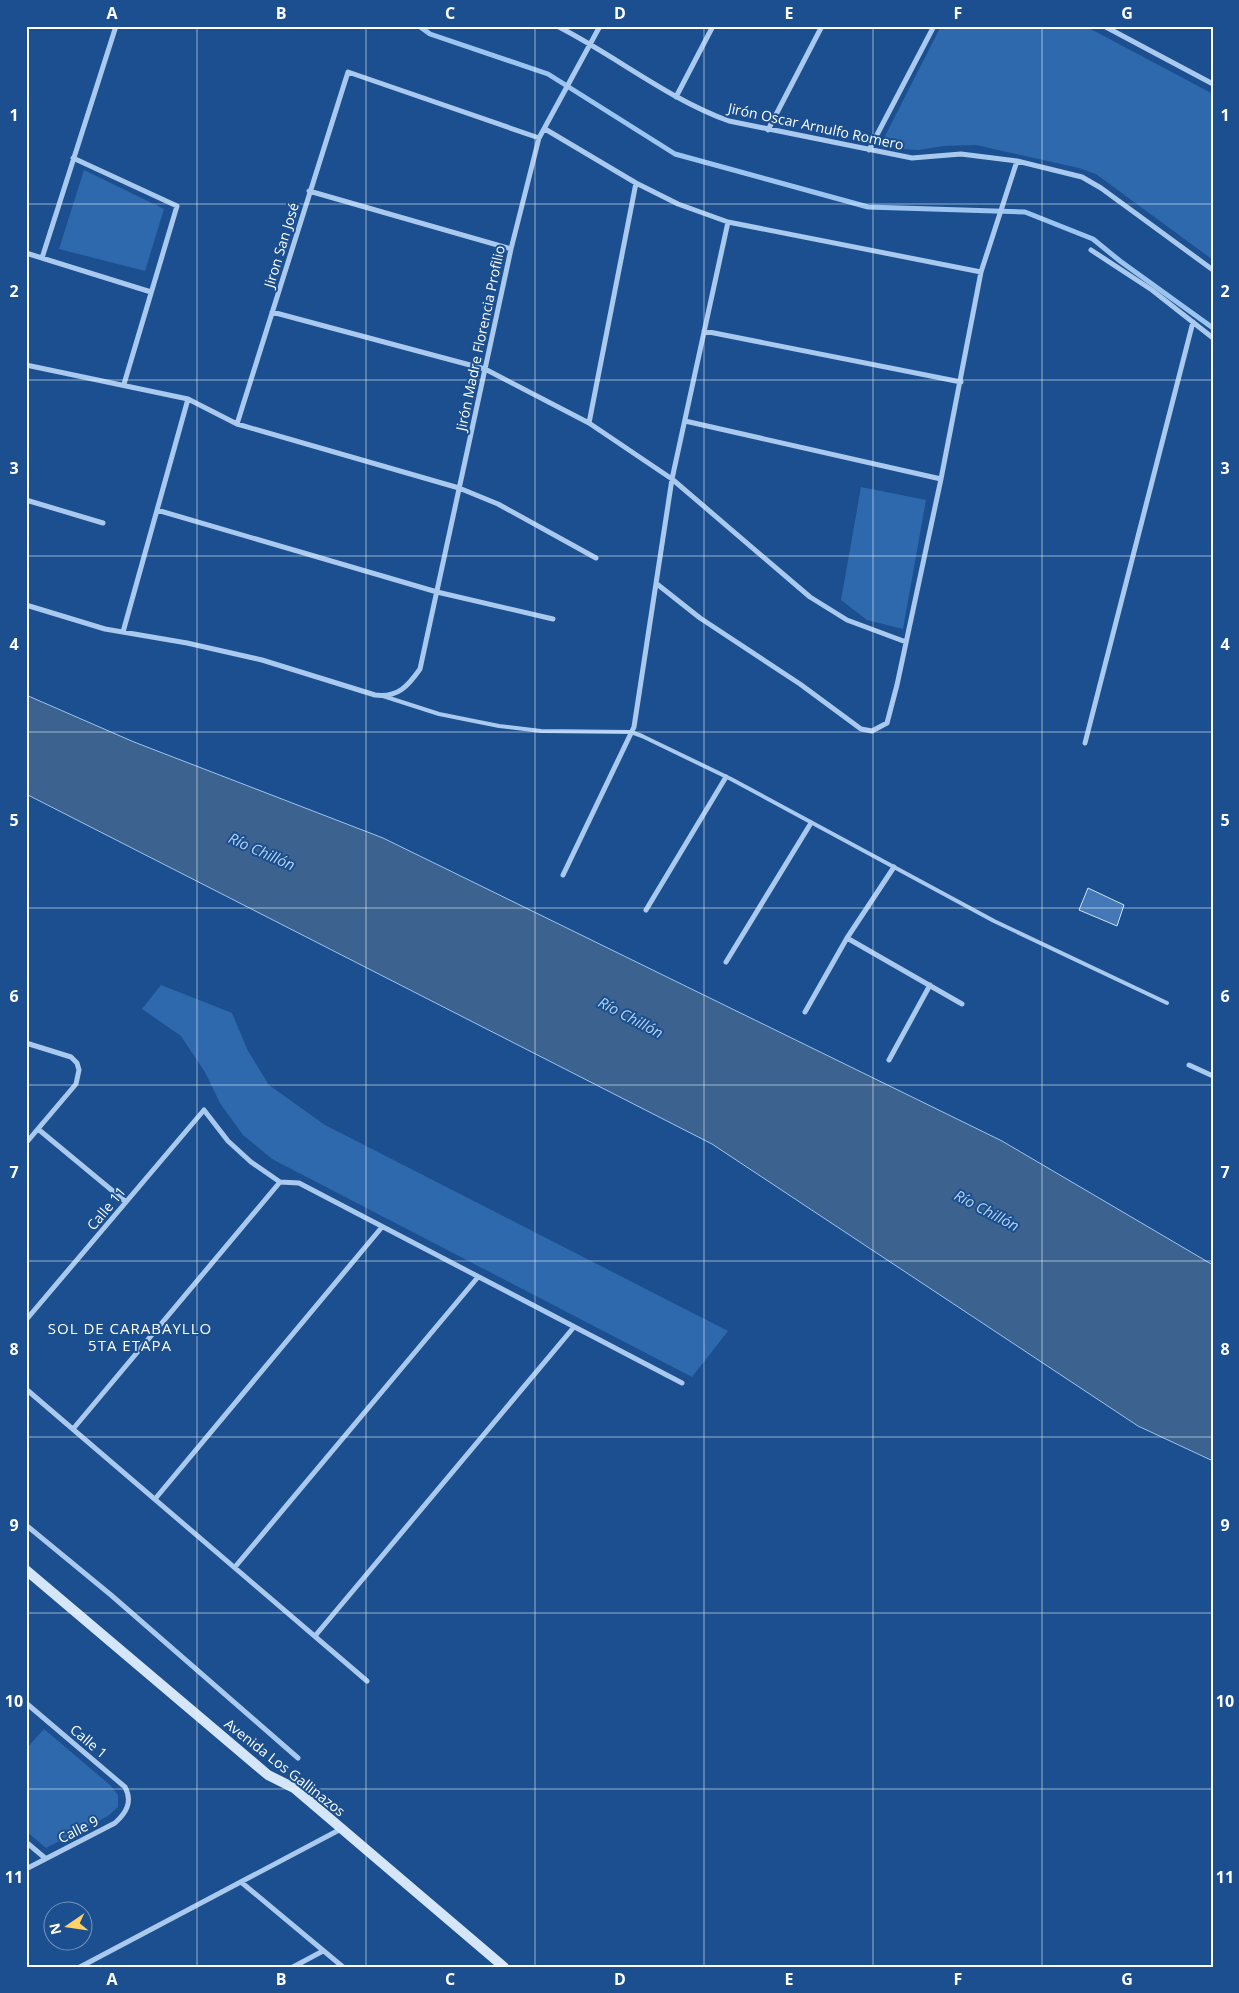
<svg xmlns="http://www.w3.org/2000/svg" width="1239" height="1993" font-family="'Open Sans',sans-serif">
<rect width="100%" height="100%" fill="#1b4f8f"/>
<!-- green -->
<path fill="#2e69ad" d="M941,26H1085L1213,94V260L1096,174L1079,168L976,145L944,146L918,150L903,149L881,144Z
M84,170L164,209L145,271L59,249Z
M861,487L926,500L903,629L867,620L841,600Z
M161,985L232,1013L248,1051L269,1085L325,1125L728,1331L692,1377L272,1159L243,1135L220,1103L205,1072L181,1036L142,1009Z
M44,1729L110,1785L118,1795V1807L108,1816L46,1848L26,1831V1749Z"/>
<!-- water -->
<path fill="#3c6290" stroke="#9cc4f0" d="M26,695L134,742L383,838L1002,1141L1213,1265V1461L1138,1426L712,1144L26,794Z"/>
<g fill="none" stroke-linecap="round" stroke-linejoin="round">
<!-- stream -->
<path stroke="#9cc4f0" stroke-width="5" d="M419,26L430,34L548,74L675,154L868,207L1025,212L1093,239L1120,261L1213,328"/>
</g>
<!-- building -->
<path fill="#4478b7" stroke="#cfe3fa" d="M1088,888L1124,905L1117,926L1079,910Z"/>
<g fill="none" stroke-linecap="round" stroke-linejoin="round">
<!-- lane -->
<path stroke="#a9c9ee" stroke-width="4" d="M383,696L439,714L499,726L541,731L631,732L642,736L731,779L994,921L1167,1003"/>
<!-- street -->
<path stroke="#a9c9ee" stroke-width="5" d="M557,26C616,56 668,99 729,121L912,158L961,154L1017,161L1082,177L1101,188L1213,270
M1104,26L1213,84
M676,97L713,26
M545,129L636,183L678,204L728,222L981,272
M768,130L822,26
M869,150L934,26
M73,158L177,206L124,384
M309,191L511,249
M1091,250L1152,290L1213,338
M26,253L151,292
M42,258L116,26
M272,312L485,369L589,423L672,479L810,597L847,620L906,642
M704,331L961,382
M26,365L188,399L237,424L459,488L498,504L596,558
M685,421L941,479
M589,423L636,183
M237,424L348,72L539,138
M26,500L103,523
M157,510L437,592L553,619
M657,584L700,618L800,684L861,729L872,731L887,723L897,685L941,479L981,272L1017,161
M26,605L105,629L187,643L262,660L375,695C398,698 408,686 420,669L511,249L539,138L600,26
M123,632L188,399
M1085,743L1193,322
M563,875L634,727L672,479L728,222
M646,910L726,777
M847,938L962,1004
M726,962L811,823
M805,1012L847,938L894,867
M26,1043L71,1057L77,1063L79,1070L76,1084L26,1143
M889,1060L930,985
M1189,1065L1213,1076
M38,1129L126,1202
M26,1320L204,1110L228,1141L251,1162L280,1182L299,1183L682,1383
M26,1389L367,1681
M73,1429L280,1182
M155,1499L382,1227
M26,1525L111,1595L298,1758
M235,1567L478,1277
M315,1636L574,1327
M26,1703L125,1787C133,1802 126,1813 115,1823L26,1869
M26,1842L45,1858
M241,1882L343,1967
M80,1967L341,1829
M293,1967L323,1951"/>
<!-- secondary -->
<path stroke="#d6e6fa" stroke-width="10" d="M26,1570L268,1775L294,1788L504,1967"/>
</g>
<!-- grid -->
<path fill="none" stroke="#fff" stroke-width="1" stroke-opacity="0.55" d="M197,26V1967M366,26V1967M535,26V1967M704,26V1967M873,26V1967M1042,26V1967M26,204H1213M26,380H1213M26,556H1213M26,732H1213M26,908H1213M26,1085H1213M26,1261H1213M26,1437H1213M26,1613H1213M26,1789H1213"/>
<g text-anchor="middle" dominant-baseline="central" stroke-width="4" stroke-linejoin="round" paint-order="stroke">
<!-- street labels -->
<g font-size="14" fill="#fff" stroke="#1b4f8f">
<text transform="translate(816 126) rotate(12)">Jirón Oscar Arnulfo Romero</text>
<text transform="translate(281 245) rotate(-73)">Jiron San José</text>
<text transform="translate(480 338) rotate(-78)">Jirón Madre Florencia Profilio</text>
<text transform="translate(106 1208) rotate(-50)">Calle 11</text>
<text transform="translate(89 1741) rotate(40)">Calle 1</text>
<text transform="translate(285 1767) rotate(38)">Avenida Los Gallinazos</text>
<text transform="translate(78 1829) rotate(-27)">Calle 9</text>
</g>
<!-- water labels -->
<g font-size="15" font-style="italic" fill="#b5d3f5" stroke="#1b4f8f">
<text transform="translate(262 851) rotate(24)">Río Chillón</text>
<text transform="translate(631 1017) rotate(28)">Río Chillón</text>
<text transform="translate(987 1210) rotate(28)">Río Chillón</text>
</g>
<!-- neighbourhood labels -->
<g font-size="15" letter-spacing="1" fill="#fff" stroke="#1b4f8f">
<text x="130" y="1328">SOL DE CARABAYLLO<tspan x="130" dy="17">5TA ETAPA</tspan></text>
</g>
</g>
<!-- border -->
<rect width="1239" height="1993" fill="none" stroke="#1b4f8f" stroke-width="55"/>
<!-- north arrow -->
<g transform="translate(68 1926) rotate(257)"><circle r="24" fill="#1b4f8f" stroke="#7695bc"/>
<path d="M0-4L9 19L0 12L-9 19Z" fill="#ffd166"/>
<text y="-8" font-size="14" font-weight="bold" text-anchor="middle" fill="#ffffff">N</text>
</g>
<rect x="28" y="28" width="1184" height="1938" fill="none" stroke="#fff" stroke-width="2"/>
<g font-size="16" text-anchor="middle" font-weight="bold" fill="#fff">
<text x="112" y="19">A</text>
<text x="281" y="19">B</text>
<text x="450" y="19">C</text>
<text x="620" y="19">D</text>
<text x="789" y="19">E</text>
<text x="958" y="19">F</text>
<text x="1127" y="19">G</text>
<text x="14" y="121">1</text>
<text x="1225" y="121">1</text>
<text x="14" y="297">2</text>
<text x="1225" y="297">2</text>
<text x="14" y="474">3</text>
<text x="1225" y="474">3</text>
<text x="14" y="650">4</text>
<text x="1225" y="650">4</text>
<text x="14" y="826">5</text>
<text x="1225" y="826">5</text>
<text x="14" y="1002">6</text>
<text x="1225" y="1002">6</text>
<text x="14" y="1178">7</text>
<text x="1225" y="1178">7</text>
<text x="14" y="1355">8</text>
<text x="1225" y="1355">8</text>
<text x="14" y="1531">9</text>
<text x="1225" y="1531">9</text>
<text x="14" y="1707">10</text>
<text x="1225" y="1707">10</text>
<text x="14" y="1883">11</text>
<text x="1225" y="1883">11</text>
<text x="112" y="1985">A</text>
<text x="281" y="1985">B</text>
<text x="450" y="1985">C</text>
<text x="620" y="1985">D</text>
<text x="789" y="1985">E</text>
<text x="958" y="1985">F</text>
<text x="1127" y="1985">G</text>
</g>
</svg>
